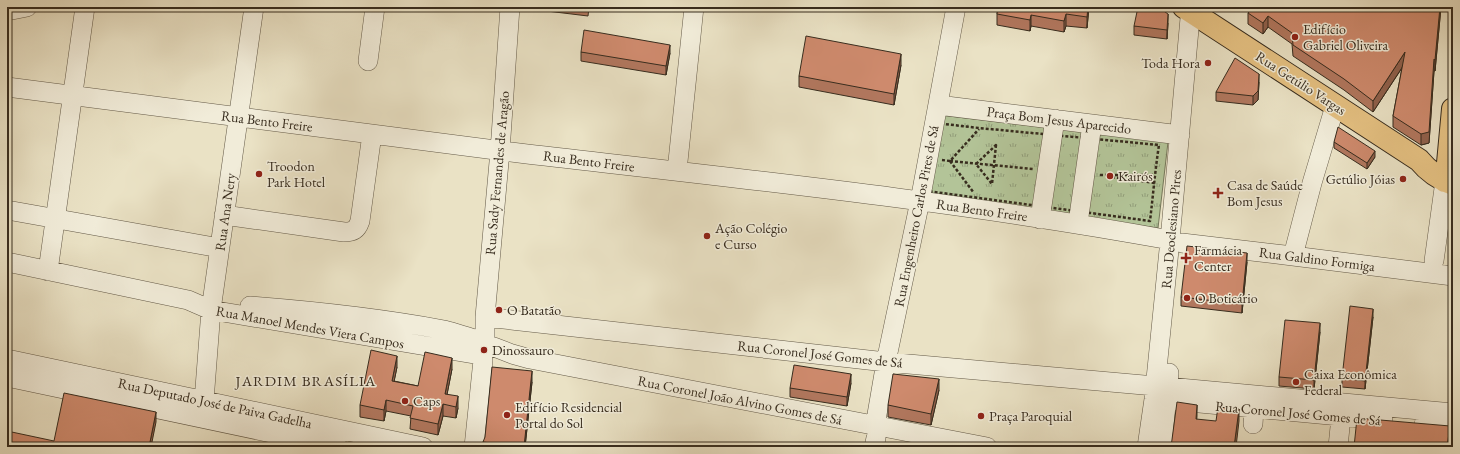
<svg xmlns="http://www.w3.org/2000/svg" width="1460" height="454" font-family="'EB Garamond',serif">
<defs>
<pattern id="park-tufts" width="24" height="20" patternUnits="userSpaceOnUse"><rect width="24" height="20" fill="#b3c498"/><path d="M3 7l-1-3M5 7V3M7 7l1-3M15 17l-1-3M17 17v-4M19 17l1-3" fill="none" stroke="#929f7b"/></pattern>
</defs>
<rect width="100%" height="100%" fill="#eae2c5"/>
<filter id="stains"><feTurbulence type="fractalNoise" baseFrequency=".005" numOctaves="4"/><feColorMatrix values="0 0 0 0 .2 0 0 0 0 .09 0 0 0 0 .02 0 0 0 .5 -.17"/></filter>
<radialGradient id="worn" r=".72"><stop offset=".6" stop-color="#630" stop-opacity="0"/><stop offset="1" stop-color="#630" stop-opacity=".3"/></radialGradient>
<!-- park -->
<path fill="url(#park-tufts)" stroke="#75785b" d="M940,115L1168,142L1158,228L928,197Z"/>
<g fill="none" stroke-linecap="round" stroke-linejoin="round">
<defs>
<path id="minor" d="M7,11L27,7
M368,61L375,7
M7,87C181,109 354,133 527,154C742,179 957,201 1170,240
M938,105L1180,135
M677,171L694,7
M7,210L220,248
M224,215L344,232C353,232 357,230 360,221L372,134
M1040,219L1055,119
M1078,223L1092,124
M1182,243L1293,256L1453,276
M1293,256L1312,183L1335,106
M1434,261L1445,181
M7,262L188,300L211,310L474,354
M48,271L85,7
M250,306C314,311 380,318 444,330C456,333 467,337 479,340
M485,317L886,362L1155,386
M485,339V317L500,151L510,7
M494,347L512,354L530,359L987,447
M7,359L423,447
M7,377L338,447
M1168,387L1453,413
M1167,400L1383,420
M201,418L204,401L211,310L254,7
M1253,424L1254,409
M1424,424L1453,427
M875,426L886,362L920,201L956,7
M474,447L483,360
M874,447L876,438
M1147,447L1154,399L1170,240L1191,7
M1162,447L1169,373
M1338,447L1341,417"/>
<path id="major" d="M1184,7L1419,160C1428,171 1439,179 1453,184
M1445,181L1448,163L1453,109"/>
</defs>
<!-- minor casing -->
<use href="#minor" stroke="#645a48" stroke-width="20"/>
<!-- major casing -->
<use href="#major" stroke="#372c1e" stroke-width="24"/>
<!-- path -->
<path stroke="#372c1e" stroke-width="2.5" stroke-dasharray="3 2" stroke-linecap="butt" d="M936,123L979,128L1159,145C1155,171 1153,196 1150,221L927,191Z
M996,145L992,184L976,164Z
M942,160L950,161L979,129
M950,161L1033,169
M950,161L974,193
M1100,175H1154
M1112,177L1155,183"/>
<!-- minor -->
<use href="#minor" stroke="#f1ecd9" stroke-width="19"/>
<!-- major -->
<use href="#major" stroke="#e5c182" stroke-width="22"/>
</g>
<!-- wall -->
<path fill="#b1775e" stroke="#372c1e" d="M522,7H589L588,16L522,8Z
M998,7H1089L1087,28L1066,26L1064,32L1031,26L1030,31L997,25V14Z
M1253,7H1441L1435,71H1434L1429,143L1421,145L1393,127V116L1402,68L1373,112L1344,90L1293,56L1292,44L1268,27L1263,34L1248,24V13Z
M1168,23L1167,39L1134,35V26Z
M581,52L670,53L666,75L581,61Z
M901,65L894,105L799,87V76Z
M1259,82L1258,100L1253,105L1216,101V92Z
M1334,142L1375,157L1367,169L1334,148Z
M1247,262L1242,313L1181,306V297Z
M1373,317L1365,389L1342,387V378Z
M1320,332L1314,389L1279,386V377Z
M397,367L394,381L418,386L452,369L447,394L458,408L456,418L443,416L438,435L410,429L411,416L386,411L384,421L360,417V405Z
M532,382L525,447H483V442Z
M851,383L847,406L790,397V388Z
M939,390L931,425L888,417V405Z"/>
<!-- shaded-wall -->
<path fill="#90614c" stroke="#372c1e" d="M1088,7H1089L1087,28V17Z
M1440,7H1441L1435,71V60Z
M1066,14V26L1064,32V21Z
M1168,14V23L1167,39V30Z
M1031,15V26L1030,31V20Z
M1268,16V27L1263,34V23Z
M670,45V53L666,75V66Z
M1405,52V63L1373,112V101Z
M901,54V65L894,105V94Z
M1434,59V71L1429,143L1421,145V134Z
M1259,74V82L1258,100L1253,105V96Z
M1375,151V157L1367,169V163Z
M1247,253V262L1242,313V304Z
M1373,309V317L1365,389V381Z
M1320,323V332L1314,389V380Z
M397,356V367L392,392V381Z
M452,358V369L445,405V394Z
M532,371V382L525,447H524Z
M851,374V383L847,406V397Z
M939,379V390L931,425V414Z
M458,396V408L456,418V407Z
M386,400V411L384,421V410Z
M443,404V416L438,435V424Z
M1197,405V416L1196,430V419Z
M1239,409V421L1236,447H1234Z
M156,412V422L151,447H149Z
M1450,426V438L1449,447H1447Z"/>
<!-- building -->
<path fill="#ce8a6d" stroke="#372c1e" d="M998,7H1088L1087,17L1066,14L1064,21L1031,15L1030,20L997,14Z
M1138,7H1158L1168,14L1167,30L1134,26Z
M1253,7H1440L1435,60L1434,59L1429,132L1421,134L1393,116L1405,52L1373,101L1344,79L1293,45L1292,33L1268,16L1263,23L1248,13Z
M584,30L670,45L666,66L581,52Z
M806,36L901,54L894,94L799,76Z
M1235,58L1259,74L1258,91L1253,96L1216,92Z
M1338,127L1375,151L1367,163L1334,142Z
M1187,246L1247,253L1242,304L1181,297Z
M1350,306L1373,309L1365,381L1342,378Z
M1285,320L1320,323L1314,380L1279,377Z
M371,350L397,356L392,381L418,386L425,352L452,358L445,394L458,396L456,407L443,404L438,424L410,418L413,406L386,400L384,410L360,405Z
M794,365L851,374L847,397L790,388Z
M492,367L532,371L524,447L483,442L485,437Z
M893,374L939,379L931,414L888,405Z
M64,393L156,412L149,447H7V431L54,441Z
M1177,402L1197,405L1196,419L1216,421L1218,407L1239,409L1234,447H1171Z
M1357,418L1450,426L1447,447H1354Z"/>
<!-- markers -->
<g fill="#8f2418" stroke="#f1ecd9" stroke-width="1.5">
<circle cx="1295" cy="37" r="4"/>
<circle cx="1208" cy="63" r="4"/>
<circle cx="259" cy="174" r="4"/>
<circle cx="1110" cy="176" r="4"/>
<circle cx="1403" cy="179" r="4"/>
<path d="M1216 187h4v4h4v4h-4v4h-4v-4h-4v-4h4z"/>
<circle cx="707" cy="236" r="4"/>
<path d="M1184 252h4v4h4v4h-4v4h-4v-4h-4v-4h4z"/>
<circle cx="1187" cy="298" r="4"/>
<circle cx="499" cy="310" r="4"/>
<circle cx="484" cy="350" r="4"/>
<circle cx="1296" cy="382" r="4"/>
<circle cx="405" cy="401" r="4"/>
<circle cx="507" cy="415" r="4"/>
<circle cx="981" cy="416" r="4"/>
</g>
<g text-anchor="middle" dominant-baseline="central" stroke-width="3" stroke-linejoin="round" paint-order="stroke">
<!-- poi labels -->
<g font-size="14" fill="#372c1e" stroke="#f1ecd9" text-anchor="start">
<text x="1303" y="29">Edifício<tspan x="1303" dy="16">Gabriel Oliveira</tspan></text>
<text x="1200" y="63" text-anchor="end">Toda Hora</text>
<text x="267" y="166">Troodon<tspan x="267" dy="16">Park Hotel</tspan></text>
<text x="1118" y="176">Kairós</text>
<text x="1395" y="179" text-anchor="end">Getúlio Jóias</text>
<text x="1227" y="185">Casa de Saúde<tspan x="1227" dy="16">Bom Jesus</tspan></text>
<text x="715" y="228">Ação Colégio<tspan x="715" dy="16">e Curso</tspan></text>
<text x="1194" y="250">Farmácia<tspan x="1194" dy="16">Center</tspan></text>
<text x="1195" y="298">O Boticário</text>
<text x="507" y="310">O Batatão</text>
<text x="492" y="350">Dinossauro</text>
<text x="1304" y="374">Caixa Econômica<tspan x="1304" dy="16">Federal</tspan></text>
<text x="413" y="401">Caps</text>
<text x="515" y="407">Edifício Residencial<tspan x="515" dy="16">Portal do Sol</tspan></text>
<text x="989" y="416">Praça Paroquial</text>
</g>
<!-- street labels -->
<g font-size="14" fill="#372c1e" stroke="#f1ecd9">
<text transform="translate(1301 83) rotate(33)">Rua Getúlio Vargas</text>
<text transform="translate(1059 120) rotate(7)">Praça Bom Jesus Aparecido</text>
<text transform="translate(267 121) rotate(7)">Rua Bento Freire</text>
<text transform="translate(589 161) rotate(7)">Rua Bento Freire</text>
<text transform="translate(497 173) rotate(-85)">Rua Sady Fernandes de Aragão</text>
<text transform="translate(982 210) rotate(8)">Rua Bento Freire</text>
<text transform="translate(225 212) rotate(-82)">Rua Ana Nery</text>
<text transform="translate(916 216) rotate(-79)">Rua Engenheiro Carlos Pires de Sá</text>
<text transform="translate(1171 229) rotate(-85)">Rua Deoclesiano Pires</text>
<text transform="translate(1317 259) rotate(7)">Rua Galdino Formiga</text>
<text transform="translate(310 327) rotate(10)">Rua Manoel Mendes Viera Campos</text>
<text transform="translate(820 354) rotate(6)">Rua Coronel José Gomes de Sá</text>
<text transform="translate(740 400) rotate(11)">Rua Coronel João Alvino Gomes de Sá</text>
<text transform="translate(215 403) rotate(12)">Rua Deputado José de Paiva Gadelha</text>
<text transform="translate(1298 413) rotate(5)">Rua Coronel José Gomes de Sá</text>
</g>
<!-- neighbourhood labels -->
<g font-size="15" letter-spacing="1" fill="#372c1e" stroke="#f1ecd9">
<text x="306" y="380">JARDIM BRASÍLIA</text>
</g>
</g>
<!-- margin -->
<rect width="1460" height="454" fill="none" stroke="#eae2c5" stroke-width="24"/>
<rect x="8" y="8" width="1444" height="438" fill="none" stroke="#372c1e" stroke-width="2"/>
<rect x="12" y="12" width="1436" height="430" fill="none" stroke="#372c1e"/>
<rect width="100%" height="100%" filter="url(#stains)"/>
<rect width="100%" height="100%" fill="url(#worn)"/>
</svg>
